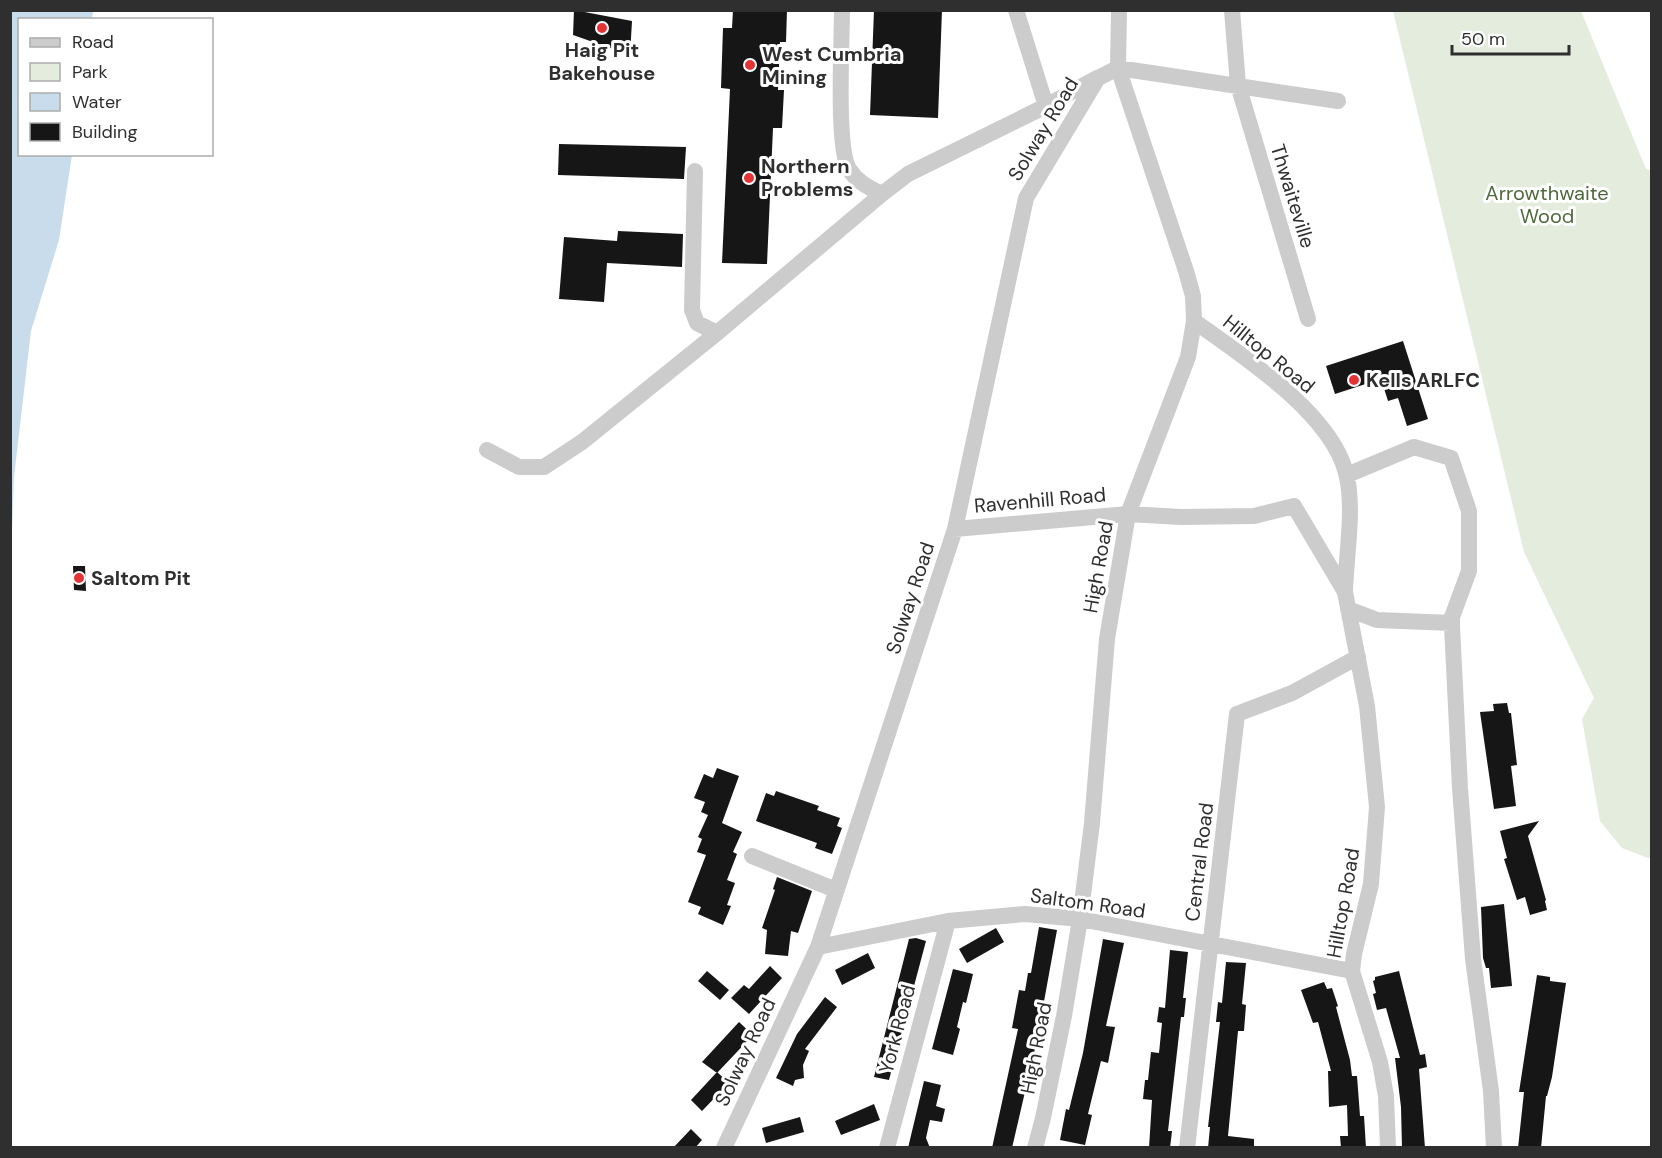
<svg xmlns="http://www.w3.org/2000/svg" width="1662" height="1158" font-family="'DM Sans',sans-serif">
<rect width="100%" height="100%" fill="#fff"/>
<!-- green -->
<path fill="#e4ecdd" d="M1393,11H1581L1646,169L1651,171V859L1622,848L1600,821L1582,719L1594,698L1524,552Z"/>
<!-- water -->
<path fill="#c9dceb" d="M11,10L93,11L92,19L20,20V154L72,155L59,240L31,331L14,477L11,560Z"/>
<!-- building -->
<path fill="#161616" d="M574,10L632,21L630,55L573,35Z
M733,10H787L786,42H780L778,90H784L782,128H773L767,264L722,263L730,89L721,88L723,28H732Z
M874,10H942L938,118L870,115Z
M559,144L686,147L684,179L558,175Z
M618,231L683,234L682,267L607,263L604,302L559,299L564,237L617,241Z
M1403,341L1428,419L1407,426L1398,398L1388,401L1381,379L1335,394L1326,366Z
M73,566H85L86,591L74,590Z
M1507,703L1509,713H1511L1517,765L1511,766L1516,806L1494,809L1480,712L1494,711L1493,704Z
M717,768L739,776L722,823L742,832L733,852L737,854L727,880L735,883L727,905L731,906L723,925L698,914L701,907L688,902L706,855L697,852L702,839L698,837L708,815L701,812L705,802L694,798L704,774L713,778Z
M776,791L819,806L817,810L840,818L837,826L842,828L832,854L815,848L817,843L756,821L766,793L774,796Z
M1539,821L1528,836L1546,900L1545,901L1547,910L1530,915L1525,897L1517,900L1504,859L1507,858L1500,831Z
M777,877L812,891L798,933L791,931L788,956L765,954L767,930L762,928L775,890L773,889Z
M1504,904L1512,986L1491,988L1489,968H1486L1483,958L1481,907Z
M1039,927L1057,930L1037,1040L1012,1148H992L1018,1029L1012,1028L1019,990L1025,991L1028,973H1031Z
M996,928L1004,942L967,963L959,949Z
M916,938L926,941L889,1080L874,1077L909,939Z
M1103,939L1124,943L1106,1026L1115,1027L1108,1063L1101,1061L1088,1114L1092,1115L1085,1145L1060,1140L1066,1109L1069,1110L1083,1053Z
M1170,950L1188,952L1183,998H1186L1184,1017H1181L1168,1131H1172L1170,1148H1149L1152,1100L1143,1099L1145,1080H1148L1151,1052L1159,1053L1162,1023L1157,1022L1159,1007L1165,1008Z
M868,953L875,968L842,985L835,970Z
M1226,962L1246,963L1242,1004L1246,1005L1244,1031H1238L1228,1136L1254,1139V1148H1208L1210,1127H1208L1220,1022H1216L1218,1002L1222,1003Z
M770,966L782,978L749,1014L731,998L744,985L749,989Z
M953,969L973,974L966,1003L963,1002L957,1027L960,1029L953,1055L932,1049Z
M707,971L729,990L720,1000L698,981Z
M1399,971L1420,1055L1425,1054L1427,1067L1419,1069L1425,1148H1402L1401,1107L1395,1058H1400L1386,1008L1377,1010L1373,994L1376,993L1373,981L1375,980V977Z
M1537,975L1550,977V981L1566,983L1552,1077L1547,1096H1546L1541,1148H1518L1524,1092H1519Z
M1324,982L1327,989L1332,988L1338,1006L1336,1007L1350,1060L1352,1076H1357L1360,1116H1364L1366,1148H1341L1340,1136H1348L1347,1105L1329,1107L1328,1071H1331L1318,1022L1313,1023L1301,990Z
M825,997L837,1007L805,1049L809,1051L803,1065L804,1078L795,1080L793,1086L776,1078L797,1034Z
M739,1022L753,1035L717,1073L702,1062Z
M717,1072L729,1083L702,1111L691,1100Z
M924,1081L941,1085L936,1106L945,1109L942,1122L930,1120L926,1138L930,1148H908Z
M874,1104L880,1120L841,1135L835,1121Z
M800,1117L804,1132L766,1143L762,1128Z
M691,1129L702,1140L695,1148H673Z"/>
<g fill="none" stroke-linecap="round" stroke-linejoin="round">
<!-- minor -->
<path stroke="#ccc" stroke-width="16" d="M842,10C842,41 836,148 849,169C857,182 868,187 882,194
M1016,10L1046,106
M1232,10L1238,85L1308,319
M695,171L692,310L697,323L717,333
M1194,321C1243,356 1331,413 1346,473C1355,508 1346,555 1345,592
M487,450L519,467H544L582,442L717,333L882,194L908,174L1046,106L1097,78
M1347,475L1414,447L1451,458L1469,511V571L1452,617V626L1460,788L1473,959L1491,1091L1494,1148
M955,529L1128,514L1181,517L1254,516L1294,506L1345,592L1367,706L1377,807L1371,884L1354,954L1352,971L1380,1062L1386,1096L1388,1148
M1348,609L1377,620L1452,623
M752,856L836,890
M818,947L948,921L1025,914L1080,919L1352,971
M724,1148L818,947L955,529L1026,198L1098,78L1118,68L1338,101
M887,1148L948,921
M1035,1148L1043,1118L1064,1016L1080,919L1092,823L1107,639L1128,514L1188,357L1194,321L1193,296L1186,271L1118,68L1119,10
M1187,1148L1237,714L1292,693L1358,657"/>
</g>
<!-- markers -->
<g fill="#e43335" stroke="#fff" stroke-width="2">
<circle cx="602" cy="28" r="6"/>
<circle cx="750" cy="65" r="6"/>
<circle cx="749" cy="178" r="6"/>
<circle cx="1354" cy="380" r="6"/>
<circle cx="79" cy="578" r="6"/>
</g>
<g text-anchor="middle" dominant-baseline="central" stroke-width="6" stroke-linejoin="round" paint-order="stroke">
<!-- poi labels -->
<g font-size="20" font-weight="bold" fill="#2f2f2f" stroke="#fff" text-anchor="start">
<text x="602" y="50" text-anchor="middle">Haig Pit<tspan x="602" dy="23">Bakehouse</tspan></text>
<text x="762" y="54">West Cumbria<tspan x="762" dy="23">Mining</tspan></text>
<text x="761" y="166">Northern<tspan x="761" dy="23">Problems</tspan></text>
<text x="1366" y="380">Kells ARLFC</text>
<text x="91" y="578">Saltom Pit</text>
</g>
<!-- street labels -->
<g font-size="20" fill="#2f2f2f" stroke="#fff">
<text transform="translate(1043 129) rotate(-59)">Solway Road</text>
<text transform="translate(1293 196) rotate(73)">Thwaiteville</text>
<text transform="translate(1269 354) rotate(39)">Hilltop Road</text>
<text transform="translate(1040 500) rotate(-5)">Ravenhill Road</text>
<text transform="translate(1098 567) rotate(-80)">High Road</text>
<text transform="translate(910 598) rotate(-72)">Solway Road</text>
<text transform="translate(1199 862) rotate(-83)">Central Road</text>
<text transform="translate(1088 903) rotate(8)">Saltom Road</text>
<text transform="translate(1343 903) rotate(-80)">Hilltop Road</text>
<text transform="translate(897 1029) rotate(-75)">York Road</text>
<text transform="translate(1036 1048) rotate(-79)">High Road</text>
<text transform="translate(745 1052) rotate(-65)">Solway Road</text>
</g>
<!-- park labels -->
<g font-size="20" fill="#4f6a3c" stroke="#fff">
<text x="1547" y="193">Arrowthwaite<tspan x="1547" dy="23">Wood</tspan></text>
</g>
</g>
<!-- border -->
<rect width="1662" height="1158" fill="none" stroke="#2f2f2f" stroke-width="24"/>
<!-- legend -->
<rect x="18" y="18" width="195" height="138" fill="#ffffff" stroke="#acacac" stroke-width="1.5"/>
<rect x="30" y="38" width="30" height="9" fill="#cccccc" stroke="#acacac" stroke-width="1.5"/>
<text x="72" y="48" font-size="18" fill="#2f2f2f">Road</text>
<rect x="30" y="63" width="30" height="18" fill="#e4ecdd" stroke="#acacac" stroke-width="1.5"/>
<text x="72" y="78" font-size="18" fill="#2f2f2f">Park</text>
<rect x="30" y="93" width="30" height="18" fill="#c9dceb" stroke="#acacac" stroke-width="1.5"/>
<text x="72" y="108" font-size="18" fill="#2f2f2f">Water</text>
<rect x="30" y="123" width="30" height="18" fill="#161616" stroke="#acacac" stroke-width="1.5"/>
<text x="72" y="138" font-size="18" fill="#2f2f2f">Building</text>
<!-- scale -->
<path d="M1452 45v9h117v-9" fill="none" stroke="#2f2f2f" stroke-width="3"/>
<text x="1461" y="45" font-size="18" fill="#2f2f2f" stroke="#ffffff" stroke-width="4.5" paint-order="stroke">50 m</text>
</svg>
